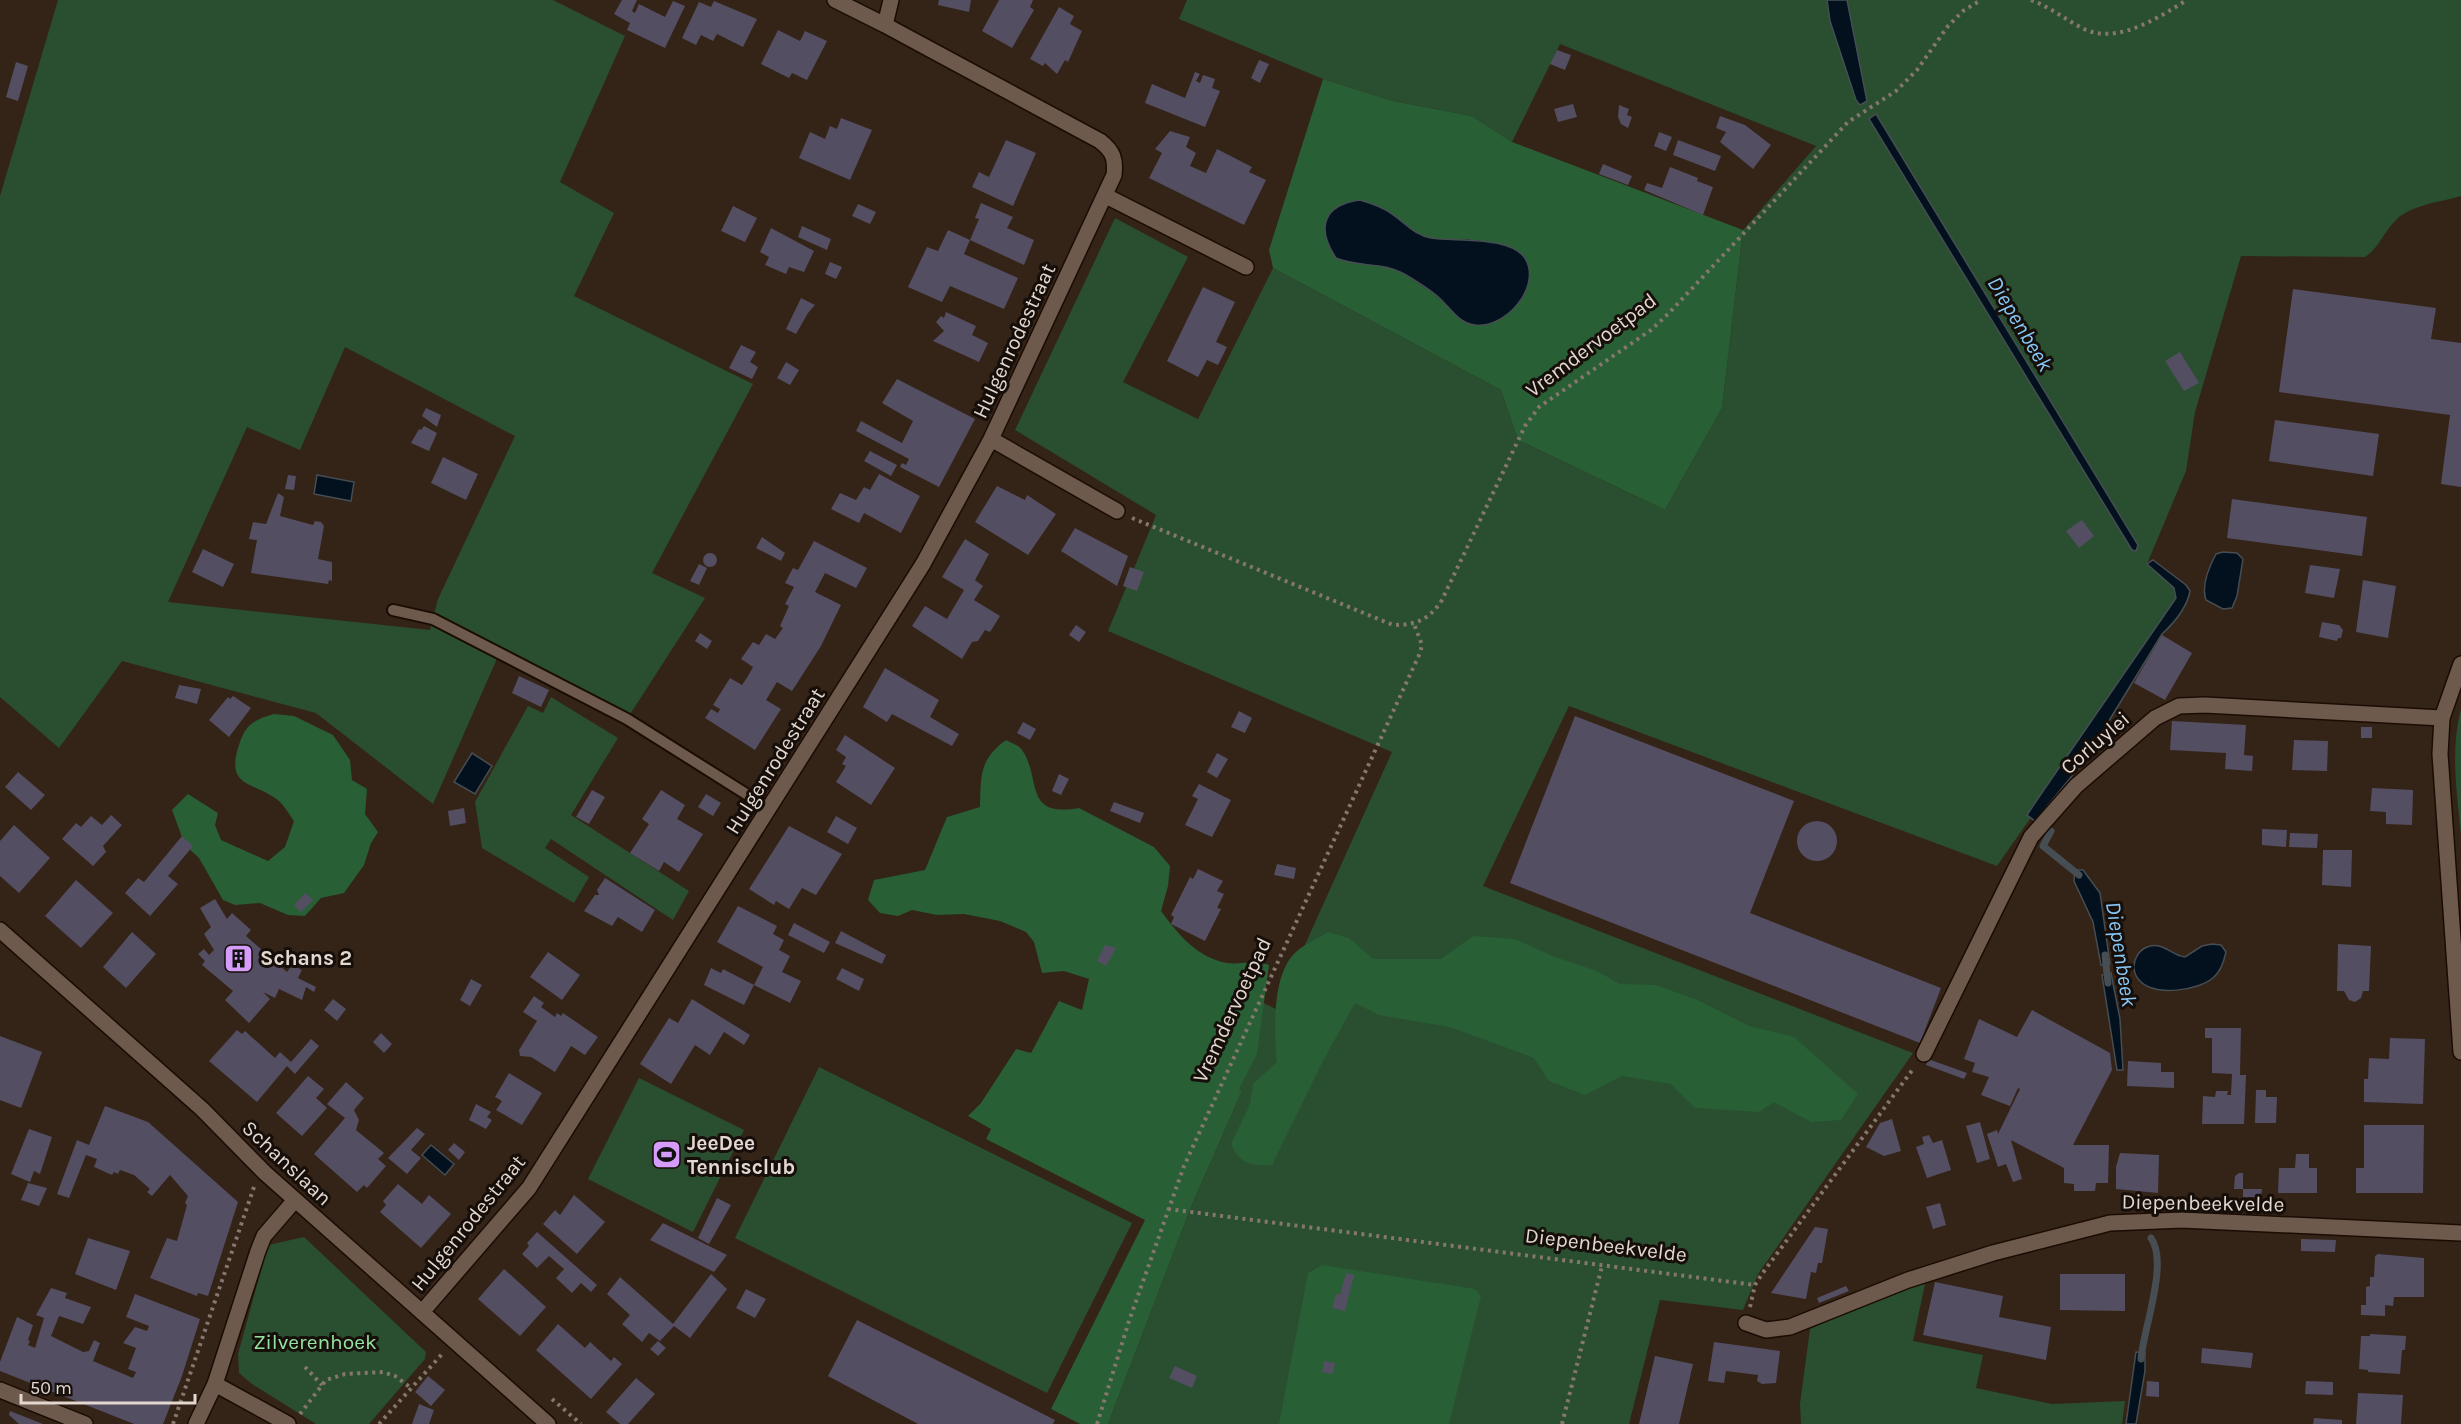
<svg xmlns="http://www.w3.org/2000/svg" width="2461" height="1424" font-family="Karla,sans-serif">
<rect width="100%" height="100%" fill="#342317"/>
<!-- green -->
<path fill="#294f30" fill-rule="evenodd" d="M58,0H553L625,36L560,182L614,213L574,296L753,384L652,573L705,598L627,719L499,654L433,804L316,713L122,661L59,748L0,697V196ZM345,347L515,436L438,599L430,630L168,602L247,427L300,450Z
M1187,0H2461V196C2441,202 2409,205 2395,221C2383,233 2379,248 2365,257L2241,256L2195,412L2186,471L2147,564L2187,594L1997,866L1569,706L1483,886L1913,1053L1758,1274L1743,1310L1660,1300L1629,1424H1108L1191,1207L1242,1091L1091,1014L1127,938L1276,1009L1392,752L1108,631L1156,515L1015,430L1115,218L1188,257L1123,382L1198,419L1273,268L1501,390L1518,440L1665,510L1722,408L1743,230L1816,146L1560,44L1512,142L1472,116L1393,101L1323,79L1179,19Z
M551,697L618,738L571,815L689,891L673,920L551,839L545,848L589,877L574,903L482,848L475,802L528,706L543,713Z
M2461,709V835C2457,792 2450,751 2461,709Z
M819,1067L1132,1223L1047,1393L735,1238Z
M639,1078L744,1130L693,1232L588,1179Z
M304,1237L426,1352L425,1359L369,1424H316L252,1384L239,1373L238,1354L268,1245Z
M1925,1284L1913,1341L1983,1355L1976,1388L2052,1404L2125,1401L2122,1424H1801L1800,1404L1810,1329L1908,1286Z"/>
<!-- forest -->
<path fill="#295f35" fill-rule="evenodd" d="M1323,79L1393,101L1472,116L1512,142L1743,230L1722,408L1665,510L1518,440L1501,390L1273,268L1269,250ZM1360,200L1402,221L1411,230L1426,237L1448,241L1468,239L1526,261C1534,306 1506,321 1467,323L1434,294L1396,269L1336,258C1316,228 1324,205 1360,200Z
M274,714L294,716L333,735L350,760L352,780L367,789L365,814L378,832L371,843L364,865L344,893L321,898L305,916L288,915L260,903L235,905L223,900L199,858L185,845L172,810L188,794L218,813L215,825L221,840L268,861L285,847L294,821C290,815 285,807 280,802C255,780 223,790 240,742C246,724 256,719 274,714Z
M1006,740C1011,743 1019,745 1022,750C1042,778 1022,818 1079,808L1154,847L1170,866L1168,886L1161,911C1179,935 1196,957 1227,963C1242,965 1254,959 1269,965L1257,1054L1239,1089L1242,1091L1191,1207L1108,1424H1080L1051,1409L1145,1220L986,1139L991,1129L968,1116L981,1103L1016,1049L1031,1053L1059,1001L1082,1010L1089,979L1064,971L1042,973L1034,942L1026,932L1000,921L964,914L937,915L912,910L898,916L880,913L868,900L874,880L925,870L947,817L980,807C981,775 979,760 1006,740Z
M1328,932L1349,938L1373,959H1441L1473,936L1515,939L1555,957L1597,971L1620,984L1656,985L1697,1000L1749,1026L1794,1037L1858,1094L1841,1120L1811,1122L1774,1102L1759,1112L1695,1108L1671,1084L1622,1076L1585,1095L1549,1081L1534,1058L1450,1027L1379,1015L1355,1003L1323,1061L1272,1165C1251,1166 1240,1164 1231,1144L1250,1104L1253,1084L1277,1062C1274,1034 1272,980 1292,956C1300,946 1317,939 1328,932Z
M1322,1265L1475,1289L1481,1296L1449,1424H1279L1308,1273Z"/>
<!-- water -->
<path fill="#02111d" stroke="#464d53" stroke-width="1.5" d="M1827,0H1847L1867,101L1860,105L1856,100L1830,21Z
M1876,114L2138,545L2136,551L2132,550L1869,119Z
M1360,200C1370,203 1380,206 1389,212C1404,221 1413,235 1431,238C1454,242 1513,235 1526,260C1541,289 1504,329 1475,325C1457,323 1449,305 1436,295C1427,288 1416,281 1406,275C1384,261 1358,268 1336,258C1316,228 1323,205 1360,200Z
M317,475L354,482L351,501L314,494Z
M2223,552L2237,553L2243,559L2237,596L2232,608L2223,609L2206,600C2201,586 2209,567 2216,554Z
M2153,560L2186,585L2190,591C2187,607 2174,623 2162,634L2085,760L2035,821L2027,815L2039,797L2176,598L2174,588L2147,564Z
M472,753L492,766L475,794L454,782Z
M2075,870H2083L2100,893L2110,964L2101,965L2093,922L2074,881Z
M2212,944L2221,945L2226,952C2224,961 2221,971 2214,977C2199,991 2154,997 2139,980C2126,965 2140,942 2159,946C2168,948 2175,956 2185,957L2202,946Z
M2111,973L2120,1019L2123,1070H2117L2102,975Z
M431,1145L454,1164L445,1175L422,1155Z
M2136,1352L2145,1353V1371L2136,1424H2126Z"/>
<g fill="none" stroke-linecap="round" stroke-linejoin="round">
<!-- stream -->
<path stroke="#464d53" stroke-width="7" d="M2051,831L2043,846L2079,875
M2105,955L2108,983
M2141,1359C2143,1330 2169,1263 2151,1238"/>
</g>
<!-- building -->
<path fill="#534e62" d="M622,0H637L632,11L635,13L639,4L665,17L673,1L685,6L665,48L627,30L630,23L614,14Z
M939,0H971L969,12L938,5Z
M999,0H1033L1030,7L1034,10L1012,48L982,31Z
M714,1L757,19L743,47L717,34L713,41L701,35L696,45L682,38L699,2L711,7Z
M1059,7L1074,16L1070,24L1082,31L1068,62L1065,60L1057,74L1045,63L1043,66L1030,59Z
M778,30L800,41L805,31L827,41L807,80L792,73L789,78L761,64Z
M1557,50L1571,55L1565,70L1550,64Z
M1259,60L1269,64L1260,83L1251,78Z
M16,62L28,66L18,101L6,97Z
M1195,72L1200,74L1196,81L1200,83L1203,75L1215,79L1212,88L1220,91L1205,127L1145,103L1152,84L1185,98Z
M1573,104L1577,117L1558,122L1554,109Z
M1619,105L1629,109L1627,115L1632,117L1628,128L1621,124L1618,117Z
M1720,116L1745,125L1771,145L1753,169L1720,142L1726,132L1716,128Z
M841,118L872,130L850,180L799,158L810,132L825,139L830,126L837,129Z
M1170,131L1190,137L1186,147L1196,153L1190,166L1206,173L1217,149L1252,167L1249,172L1266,180L1244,225L1149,178L1162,153L1155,149Z
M1659,132L1672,137L1666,151L1654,146Z
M1006,140L1036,153L1013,206L972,187L979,172L989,177Z
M1678,140L1721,156L1715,171L1673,155Z
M1603,164L1632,176L1628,185L1599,174Z
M1670,167L1698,178L1697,181L1713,187L1703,215L1644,190L1647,183L1662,188Z
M981,203L1013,217L1007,228L1034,240L1024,265L970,240L979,219L975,218Z
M858,204L876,212L870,224L852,216Z
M733,206L757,218L745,242L721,231Z
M802,226L831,239L827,250L798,237Z
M771,228L814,251L804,272L789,267L786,274L765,265L769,257L760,252Z
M948,230L970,240L964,254L1018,278L1004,309L950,286L942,302L908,287L927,247L938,251Z
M830,262L842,267L836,279L825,274Z
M1203,287L1235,302L1216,342L1227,347L1218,365L1207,360L1198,377L1167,361Z
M2293,289L2436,308L2431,339L2461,343V487L2441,484L2450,415L2279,392Z
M801,298L815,305L808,313L796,334L786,329Z
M946,312L976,326L972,335L988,343L979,362L933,341L944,331L936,322L941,316L944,318Z
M741,345L756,352L750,362L758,367L752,379L729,368Z
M2180,352L2199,383L2184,391L2165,361Z
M786,362L799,370L790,385L777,378Z
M897,379L975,419L939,487L900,467L902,463L906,465L909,459L856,431L861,421L902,443L913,421L882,403Z
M426,408L441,415L437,427L422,416Z
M2275,420L2379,434L2373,476L2269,461Z
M424,426L437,433L429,451L411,443L419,429L421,430Z
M870,451L897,465L891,476L864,461Z
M443,457L478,474L466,500L431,483Z
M879,474L920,496L901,533L864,513L859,523L831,509L840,493L856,500L864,487L870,490Z
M288,475L296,476L294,490L285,489Z
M997,486L1025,500L1027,495L1056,514L1028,555L975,522Z
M278,493L284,497L280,516L313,525L315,521L321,522L324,526L318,559L332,562V581L329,580L328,584L251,573L257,540L249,539L253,522L266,524Z
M2232,499L2367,517L2362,556L2227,538Z
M2082,520L2094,536L2079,548L2066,531Z
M1075,528L1128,556L1117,586L1061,551Z
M762,537L785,553L781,561L756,548Z
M965,539L989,554L975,580L983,586L974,600L1000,616L990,632L985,630L978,641L972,642L962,659L912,626L925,606L947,619L964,590L942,577Z
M814,541L867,568L856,588L825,573L815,592L841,605L821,646L792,691L777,682L766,700L781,709L755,750L705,718L711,709L718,713L720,709L713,705L730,678L742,685L748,676L753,667L741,659L753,642L759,645L766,634L775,639L783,628L780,626L789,606L785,604L794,587L785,583L793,568L798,570Z
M203,549L234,564L223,587L192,572Z
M703 560a7 7 0 1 1 14 0a7 7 0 1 1-14 0Z
M699,564L707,568L699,585L690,581Z
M2310,565L2340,569L2334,598L2305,593Z
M1130,567L1144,572L1137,591L1123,586Z
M2363,580L2396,586L2388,638L2356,632Z
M2322,622L2339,625L2343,630L2341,638H2338L2337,641L2319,637Z
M1076,625L1086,632L1079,642L1069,635Z
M700,633L712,641L707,649L695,641Z
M2162,635L2192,653L2165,700L2134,683Z
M885,668L939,700L930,717L959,734L952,746L892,714L887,722L863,707Z
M519,676L549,690L541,707L512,693Z
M179,685L201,689L197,704L175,698Z
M233,696L251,708L229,737L209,720L228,697L230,699Z
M1239,711L1252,718L1245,733L1231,727Z
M1575,716L1794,801L1750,913L1941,988L1920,1043L1510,883Z
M2172,721L2246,725L2244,755L2253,756L2252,771L2225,769L2226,753L2170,750Z
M1023,722L1036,729L1030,740L1017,733Z
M2361,727H2372V738H2361Z
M845,735L895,768L871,805L836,782L846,766L842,764L846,757L836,750Z
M2294,740L2328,741L2327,771L2292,770Z
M1217,753L1228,759L1217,778L1207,772Z
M18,772L45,795L31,810L5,787Z
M1059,774L1069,779L1061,795L1052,791Z
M1199,784L1231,800L1212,837L1185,825L1198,799L1192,796Z
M2372,788L2413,790L2412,825L2386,824V812L2370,811Z
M592,790L605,797L589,824L576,817Z
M661,790L685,805L677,819L703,834L679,872L664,862L659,871L630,853L649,824L642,819Z
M706,794L721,803L713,816L698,807Z
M1114,802L1144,813L1140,823L1110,811Z
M464,808L466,823L450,826L448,811Z
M111,815L122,825L103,846L106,852L93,866L62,839L76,823L81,827L91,816L102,825Z
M836,816L857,828L848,844L827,832Z
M1797 841a20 20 0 1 1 40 0a20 20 0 1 1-40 0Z
M14,825L50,858L19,893L0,876V841Z
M789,826L842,854L816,895L802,888L789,909L776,901L774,905L749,889Z
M2262,829L2287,830L2286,847L2262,845Z
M2290,833L2318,834L2317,848L2289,847Z
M182,836L193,846L168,876L178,884L150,916L125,893L138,878L144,882Z
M2323,850H2352L2351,887L2322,885Z
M1277,864L1296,868L1294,879L1274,875Z
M1198,869L1223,881L1217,891L1224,894L1217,908L1221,909L1205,941L1171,924L1174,917L1171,915L1190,877L1193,879Z
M605,878L655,910L642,932L618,917L612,926L584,911L595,895H599L597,890Z
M76,880L113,913L81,948L45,916Z
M305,893L313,900L301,912L294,905Z
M215,899L227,919L232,913L251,930L246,936L287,972L292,965L302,970L298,978L316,987L314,992L306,987L302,1000L279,989L275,998L263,992L270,999L249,1023L225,1000L233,991L202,965L205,961L198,954L204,949L209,955L214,950L204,934L211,927L200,908Z
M738,906L777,926L773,934L784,940L779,950L790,956L782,972L801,981L790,1003L754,985L763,967L717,942Z
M794,923L830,942L824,953L788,935Z
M841,931L886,955L882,964L835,943Z
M132,932L156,954L126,988L103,967Z
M2338,944L2371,946L2369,991H2363L2361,998L2355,1002L2349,1000L2344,991H2337Z
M1105,945L1116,948L1106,966L1097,961Z
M548,952L580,975L562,1000L530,977Z
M711,968L721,973L723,969L754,985L744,1005L704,985Z
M842,968L864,979L859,991L836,979Z
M471,979L482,985L470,1006L460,1000Z
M534,996L544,1003L541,1007L555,1017L557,1013L561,1016L563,1013L598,1037L585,1055L571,1046L555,1072L531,1057L520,1056L519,1050L537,1021L523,1012Z
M333,999L346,1009L337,1021L324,1010Z
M692,999L750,1035L744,1045L724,1032L710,1055L695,1045L671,1084L640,1064L669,1018L678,1023Z
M2032,1010L2110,1053L2112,1070L2073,1145H2109L2108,1183H2096L2095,1191H2074V1184L2064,1183V1168L2011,1140L2022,1179L2013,1182L2006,1164L1998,1167L1987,1134L1997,1130L1998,1134L2020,1089L2018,1088L2010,1106L1981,1095L1989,1077L1972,1072L1975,1063L1964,1059L1979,1019L2017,1037Z
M2205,1028H2241L2240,1075H2246L2244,1124H2202L2203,1096L2215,1097L2216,1091H2228L2227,1095H2231L2232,1074L2212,1073V1038H2205Z
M237,1030L242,1034L245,1031L275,1058L280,1052L291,1062L311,1039L319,1046L295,1074L287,1066L257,1102L209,1061Z
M381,1033L392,1044L384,1053L373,1042Z
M0,1036L42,1052L21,1108L0,1100Z
M2390,1038L2425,1039L2423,1104L2364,1102V1079H2368L2369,1058L2389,1059Z
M1928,1059L1967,1073L1964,1079L1926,1065Z
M2128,1061L2161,1063V1072H2174V1088L2127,1086Z
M509,1073L542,1093L522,1125L496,1110L502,1101L495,1097Z
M308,1076L324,1089L316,1098L327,1108L302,1136L276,1113Z
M346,1082L364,1098L354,1110L359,1120L356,1130L384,1153L378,1159L386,1166L367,1188L364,1185L357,1192L314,1154L345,1118L327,1104Z
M2256,1090H2266V1097H2277L2276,1123H2255Z
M476,1104L491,1112L487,1117L492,1120L486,1129L469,1120Z
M105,1106L148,1122L238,1202L208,1296L198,1293L197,1296L150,1278L167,1238L177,1241L187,1205L185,1203L188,1196L170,1175L152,1196L147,1192L150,1189L134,1175L120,1170L118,1174L114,1172L112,1175L94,1167L97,1159L86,1155L69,1198L57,1194L77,1140L89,1145Z
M1892,1119L1901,1151L1884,1156L1866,1147L1880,1123Z
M1980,1122L1990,1159L1977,1163L1966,1126Z
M2364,1125H2424L2423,1193H2356V1168H2364Z
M417,1128L425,1134L411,1150L421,1158L407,1174L388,1158Z
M29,1129L52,1137L40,1174L34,1171L30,1182L11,1174Z
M1929,1135L1933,1143L1942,1140L1951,1170L1927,1178L1916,1147L1924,1144L1922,1137Z
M454,1143L465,1152L459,1160L448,1150Z
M2120,1153L2159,1155L2158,1193L2116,1189V1167Z
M2296,1154H2309V1168H2317V1193H2278L2279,1168H2295Z
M2239,1173H2243V1189H2262L2261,1197H2243V1189H2234L2235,1176Z
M28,1183L47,1188L39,1206L21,1200Z
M398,1184L422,1204L429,1195L451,1214L421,1248L380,1212L386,1205L383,1201Z
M574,1195L605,1222L577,1254L543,1224L555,1210L560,1215Z
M717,1198L731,1205L709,1244L698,1238Z
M1940,1203L1946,1225L1933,1229L1926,1207Z
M663,1223L727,1255L714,1272L650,1240Z
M1815,1227L1828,1229L1822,1263H1818L1816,1273L1811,1272L1806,1299L1771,1293Z
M537,1232L597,1285L591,1292L581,1283L572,1293L556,1278L564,1269L549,1256L537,1268L522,1254L529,1246L527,1243Z
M88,1238L130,1251L116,1290L75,1274Z
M2301,1239L2336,1240L2335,1252L2301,1251Z
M2378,1254L2424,1258V1297H2394L2393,1306L2385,1305V1316L2361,1315V1305H2366V1287L2370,1286V1277H2374L2375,1256Z
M504,1269L546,1307L520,1336L478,1299Z
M1346,1273L1354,1275L1345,1311L1332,1308L1336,1294L1340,1295Z
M711,1274L727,1289L690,1338L674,1326L660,1341L649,1333L642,1342L622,1324L630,1315L607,1294L620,1277L673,1324Z
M2060,1274H2125V1311L2060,1310Z
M1935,1282L2003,1296L1999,1317L2051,1327L2046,1360L1923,1335Z
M1846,1286L1849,1291L1819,1303L1817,1298Z
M51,1288L67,1293L65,1298L91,1307L83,1324L59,1316L51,1336L83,1352L89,1351L94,1340L100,1343L93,1361L133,1378L136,1372L128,1369L136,1348L123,1343L135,1327L147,1331L149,1326L126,1317L135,1294L200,1319L182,1376L163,1424H134L0,1371V1362L17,1317L33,1325L28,1340L30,1341L28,1345L35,1348L44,1318L36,1315Z
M746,1289L766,1299L755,1318L736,1308Z
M857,1320L1055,1420L1053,1424H918L828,1376Z
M558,1324L585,1348L590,1342L611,1361L614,1357L622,1364L591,1399L536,1350Z
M2370,1334L2406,1336L2405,1350H2402L2400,1374L2368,1372V1370L2359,1369L2361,1336H2370Z
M658,1341L666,1348L658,1356L650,1349Z
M1714,1342L1780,1351L1776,1383L1762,1384L1757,1381L1758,1375L1726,1371L1724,1383L1708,1381Z
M2202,1348L2253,1353L2251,1368L2201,1363Z
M1655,1356L1693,1364L1679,1424H1639Z
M1324,1361L1335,1363L1333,1374L1322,1372Z
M1175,1366L1197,1376L1192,1388L1169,1378Z
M428,1376L445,1390L431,1406L415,1392Z
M636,1378L655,1394L628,1424H620L606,1412Z
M2147,1381L2159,1382V1397L2146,1396Z
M2306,1381L2333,1382V1395L2305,1394Z
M2358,1393L2403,1395L2401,1424H2356Z
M419,1404L434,1410L429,1424H412Z
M10,1411L43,1424H19L9,1415Z
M2314,1418L2342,1420V1424H2313Z"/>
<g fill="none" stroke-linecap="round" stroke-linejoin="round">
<defs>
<path id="service" d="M393,610L433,619L627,719L770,809"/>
<path id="minor" d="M835,0L885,25
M1106,196L1246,267
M991,439L1117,511
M1924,1054L2031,837L2076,786L2155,718L2179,706L2205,705L2442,718
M422,1312L529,1188L923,564L991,439L1114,175C1116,159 1113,151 1100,141L885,25L891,0
M1746,1323L1766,1330L1790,1327L1908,1280L1993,1253L2110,1223L2182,1220L2461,1233
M215,1384L288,1424
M0,1390L85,1424
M196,1424L215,1384L258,1251L264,1236L295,1200"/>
<path id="tertiary" d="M2461,664L2442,718L2440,754L2461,1052
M0,930L202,1109L265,1173L548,1424"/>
</defs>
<!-- service casing -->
<use href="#service" stroke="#1b0c03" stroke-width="14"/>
<!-- minor casing -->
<use href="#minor" stroke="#1b0c03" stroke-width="18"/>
<!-- tertiary casing -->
<use href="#tertiary" stroke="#1b0c03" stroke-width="18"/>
<!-- path -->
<path stroke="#85776d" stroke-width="4" stroke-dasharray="3 4.5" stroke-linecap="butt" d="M2031,0C2050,7 2066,20 2084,29C2118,45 2159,17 2187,0
M1132,518L1393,625C1416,625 1429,620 1442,600L1525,426L1539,407L1651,330L1669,313L1848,122L1896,91L1917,70L1948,26L1963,11L1981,0
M1168,1209L1755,1285
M1750,1307L1755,1285L1762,1274L1913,1069
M305,1367L322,1385
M552,1399L581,1424
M300,1414L326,1380L345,1374L383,1372L395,1376L411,1388
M173,1424L254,1187
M379,1424L443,1353
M1097,1424L1129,1321L1184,1166L1420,653L1422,645L1414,624
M1562,1424L1602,1266"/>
<!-- service -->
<use href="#service" stroke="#6d5a4d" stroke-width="10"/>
<!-- minor -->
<use href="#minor" stroke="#6d5a4d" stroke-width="15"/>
<!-- tertiary -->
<use href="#tertiary" stroke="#6d5a4d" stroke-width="15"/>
</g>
<!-- icons -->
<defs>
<symbol id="building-square" viewBox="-11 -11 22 22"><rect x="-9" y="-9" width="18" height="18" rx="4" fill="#d59cfb" stroke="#160e09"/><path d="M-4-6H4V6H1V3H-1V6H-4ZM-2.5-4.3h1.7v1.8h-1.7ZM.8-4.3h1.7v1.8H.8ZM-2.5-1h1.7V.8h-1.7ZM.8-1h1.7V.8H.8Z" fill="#111"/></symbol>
<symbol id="stadium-square" viewBox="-11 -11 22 22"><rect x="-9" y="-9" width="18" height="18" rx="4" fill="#d59cfb" stroke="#160e09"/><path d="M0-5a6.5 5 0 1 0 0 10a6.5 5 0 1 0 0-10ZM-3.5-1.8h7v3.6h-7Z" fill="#111"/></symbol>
</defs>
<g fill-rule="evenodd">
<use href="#building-square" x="222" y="942" width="33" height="33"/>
<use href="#stadium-square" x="650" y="1138" width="33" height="33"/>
</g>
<g text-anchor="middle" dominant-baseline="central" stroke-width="6" stroke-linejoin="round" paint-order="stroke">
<!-- street labels -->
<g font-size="21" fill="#e3d8d0" stroke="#160e09">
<text transform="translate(1014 341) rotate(-65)">Hulgenrodestraat</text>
<text transform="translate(1591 345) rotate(-37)">Vremdervoetpad</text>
<text transform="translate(2095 743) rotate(-41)">Corluylei</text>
<text transform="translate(775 761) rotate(-58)">Hulgenrodestraat</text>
<text transform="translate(1232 1010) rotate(-65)">Vremdervoetpad</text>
<text transform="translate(287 1163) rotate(43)">Schanslaan</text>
<text transform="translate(2203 1203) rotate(1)">Diepenbeekvelde</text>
<text transform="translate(468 1223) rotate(-51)">Hulgenrodestraat</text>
<text transform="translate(1606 1245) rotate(7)">Diepenbeekvelde</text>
</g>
<!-- poi labels -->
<g font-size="21" font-weight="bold" fill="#e3d8d0" stroke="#160e09" text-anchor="start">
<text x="260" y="958">Schans 2</text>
<text x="687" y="1143">JeeDee<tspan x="687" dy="24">Tennisclub</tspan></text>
</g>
<!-- park labels -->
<g font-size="21" fill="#94e2a1" stroke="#160e09">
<text x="315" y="1342">Zilverenhoek</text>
</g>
<!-- water labels -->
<g font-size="22" font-style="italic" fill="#86c6f6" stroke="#160e09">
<text transform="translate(2020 324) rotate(59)">Diepenbeek</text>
<text transform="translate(2121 954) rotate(81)">Diepenbeek</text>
</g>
</g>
<!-- scale -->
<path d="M21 1394v9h174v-9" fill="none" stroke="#e3d8d0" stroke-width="3"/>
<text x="30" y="1394" font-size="18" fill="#e3d8d0" stroke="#160e09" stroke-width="4.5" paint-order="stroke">50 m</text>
</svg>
